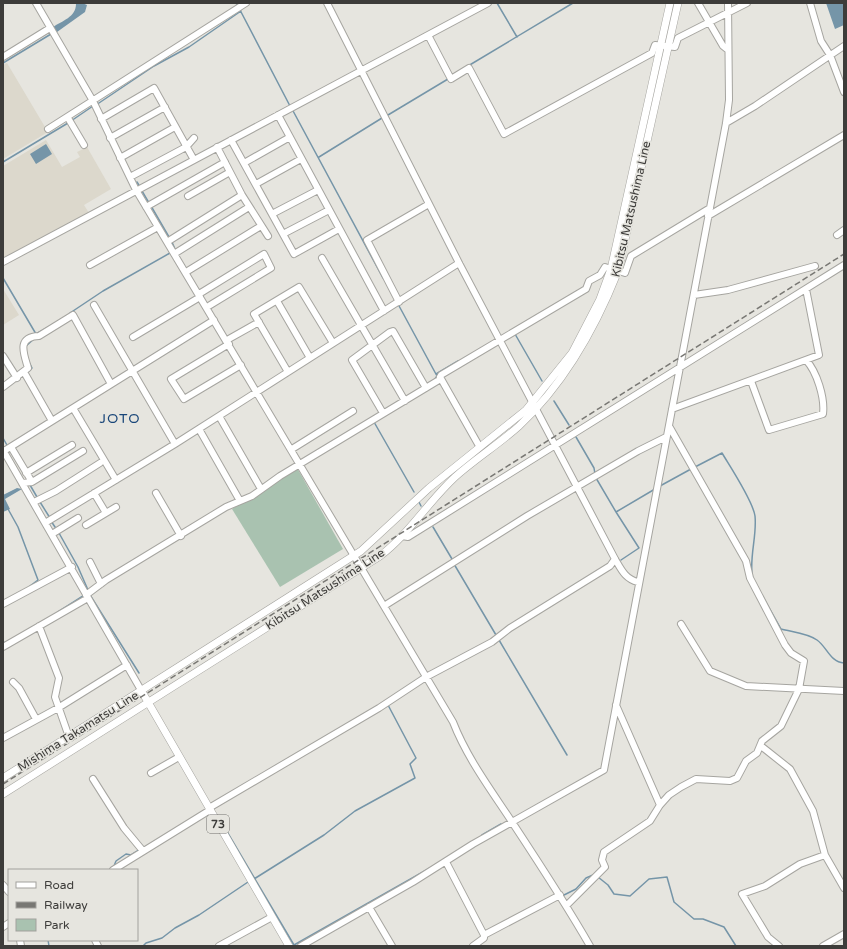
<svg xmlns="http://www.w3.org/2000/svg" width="847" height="949" font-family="'Varela Round',sans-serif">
<rect width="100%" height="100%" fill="#e6e5df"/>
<!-- built -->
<path fill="#dcd8cc" d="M7,63L48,132L3,159V65Z
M46,140L62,167L80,157L77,152L87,147L111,189L84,205L89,213L3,260V166Z
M3,289L19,315L3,325Z"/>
<!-- green -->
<path fill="#a9c2b0" d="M296,466L343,549L280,587L232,509Z"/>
<!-- water -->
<path fill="#7595a8" d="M82,3L87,5L85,12L57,32L53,27C62,21 76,17 76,4Z
M826,3H844V25L835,29Z
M46,144L52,154L36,164L30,154Z
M17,488L22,489L5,499L10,509L3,512V495Z"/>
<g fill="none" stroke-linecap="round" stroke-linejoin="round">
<!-- stream -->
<path stroke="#7595a8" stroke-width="1.5" d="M236,3L238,7
M497,3L517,37
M240,10L290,106
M3,63L51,34
M468,66L573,3
M96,105L154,66L189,47L241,11
M292,109L383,278
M388,115L448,79
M71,121L93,106
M319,157L382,118
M3,162L68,123
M137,182L140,187
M142,191L149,203
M151,206L169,237
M171,240L175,249
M3,278L36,334
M398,304L437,376L435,379
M70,313L103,291L170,253
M36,334L52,325
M515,334L542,381
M26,346L35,338
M27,373L32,368L28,360
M436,374L458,361
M14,382L24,375
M554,401L569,425
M374,422L414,492
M576,437L594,468L595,474
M3,438L8,447
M695,467L722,453C731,468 753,501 755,516C757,535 750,554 752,574
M596,478L616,512L655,489
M30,485L37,497
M660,486L691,469
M40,502L50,518
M419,502L421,506
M8,509L18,527L38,580L30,586
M616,512L639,548L621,560
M51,521L57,530
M433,527L452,559
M59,533L78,567L88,590
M454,564L496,635
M90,595L139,673
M763,597L781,629C792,632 807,633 817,640C827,647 830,662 844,663
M58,612L83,596
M499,640L567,755
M3,643L9,641
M226,830L294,945L430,868
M482,835L501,824
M114,866L116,861L126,854L131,855L139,850
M598,877L608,885L614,894L630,896L649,879L667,877L674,902L694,919H703L724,927L736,946
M254,879L324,835L355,811L415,778L410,764L416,758L388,705
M564,895L576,889L586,878L593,875
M48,940L49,946
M143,946L146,943L162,938L175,928L199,915L248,882"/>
<defs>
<path id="minor" d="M36,3L93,101L136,190L453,722C467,758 491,790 512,822C539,863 566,904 590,946
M327,3L459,263L615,559C621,569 625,579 638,582
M698,3L723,46L728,50
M810,3L821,41L830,55L844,92
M428,35L451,79L469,68L504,134L652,53L655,45L675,47L678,38L747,3
M3,57L50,28
M278,115L384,311
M68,118L84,145
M101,119L154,88L194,160
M726,123L755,106L844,46
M48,129L246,3
M110,138L165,107
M231,140L294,254L339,229
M217,147L242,195L268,236
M120,158L175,127
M244,163L290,137
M130,177L186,147L194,138
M256,184L301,159
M188,196L230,172
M146,207L225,162
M272,214L318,190
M708,216L844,135
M283,234L329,210
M837,235L844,230
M167,242L242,195
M174,254L249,207
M322,258L405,401
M3,262L488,3
M90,265L158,227
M186,272L261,226
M199,294L264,254L271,268L207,307
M694,295L728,290L815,266
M277,301L310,358
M399,302L367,240L429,204
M94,305L175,444
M133,337L200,297
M227,340L259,322
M229,344L171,379L184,399L241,365
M3,356L17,378
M24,372L52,421
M288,372L254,314L299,287L333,343
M440,377L478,444
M751,381L769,430L823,414C825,398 817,372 806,360
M3,387L28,368C24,354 16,337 39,336L73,315L111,384
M73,408L116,480
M672,409L819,355L806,289
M383,413L352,360L390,332L393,331L426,388
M219,416L261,489
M199,429L240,501
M11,447L32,482
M292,449L353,411
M3,450L141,690
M4,451L214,320
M26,473L72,445
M22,483L32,482L83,451
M94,493L106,513
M156,493L181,536
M34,502L56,491L100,463
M45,523L175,444L459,263
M86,525L116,507
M52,534L78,518
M402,536L408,537L844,265
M90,562L101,584
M86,595L106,580L226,507L252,496L280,476L439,380L441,375L586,289L589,281L600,275L605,267L625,273L631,256L710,208
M3,604L72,567
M384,606L527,516L638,451L666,437
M681,624L710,671L746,686L844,691
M39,626L59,678L55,697L69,737
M3,647L88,598
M13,682L19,688L36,719
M616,705L660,805
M3,738L58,708L127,665
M761,746L790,769L813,811L825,855L844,888
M151,773L179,757
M93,779L124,828L143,851
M209,808L379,708L426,677L492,642L510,628L610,566L615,559
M446,862L484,935
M113,870L210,810
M3,885L9,892
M567,905L605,867L602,860L604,852L650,821L660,805L669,795L681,787L696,779L730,781L737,778L746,761L757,753L762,741L781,726L799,689L804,661L791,653L785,645L750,578L746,561L669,426
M369,907L392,946
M3,927L9,923
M20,940L21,946
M95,940L98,946
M219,946L272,917
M301,946L413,882L473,844L604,770L726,123L729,100L728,3
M473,946L484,938V935L560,895
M779,946L768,937L742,894L765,886L800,864L825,855
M823,946L844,934"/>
<path id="major" d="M141,690L289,946
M3,778L361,551L429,488L526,410L572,353L600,299L611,269L670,3
M3,794L380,556C409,534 428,502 455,477C475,459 499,444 519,426C565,383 595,329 618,271L678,3"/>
</defs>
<!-- minor casing -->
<use href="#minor" stroke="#a6a5a0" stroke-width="8"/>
<!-- major casing -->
<use href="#major" stroke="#a6a5a0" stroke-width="8"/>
<!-- minor -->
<use href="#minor" stroke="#fff" stroke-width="6"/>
<!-- major -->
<use href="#major" stroke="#fff" stroke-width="7"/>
<!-- rail -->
<path stroke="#787773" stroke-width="1.5" stroke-dasharray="6 3" stroke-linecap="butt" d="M3,784L844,254"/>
</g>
<g text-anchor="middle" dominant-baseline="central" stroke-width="3" stroke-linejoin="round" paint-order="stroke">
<!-- shield labels -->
<rect fill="#e6e5df" stroke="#706f6c" stroke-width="1" x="207" y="815" width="22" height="18" rx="3"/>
<g font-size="11" font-weight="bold" fill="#3d3c3a">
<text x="218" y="824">73</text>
</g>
<!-- street labels -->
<g font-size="12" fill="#3d3c3a" stroke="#e6e5df">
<text transform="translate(631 209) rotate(-77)">Kibitsu Matsushima Line</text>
<text transform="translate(325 589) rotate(-33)">Kibitsu Matsushima Line</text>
<text transform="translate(78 731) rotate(-32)">Mishima Takamatsu Line</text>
</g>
<!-- quarter labels -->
<g font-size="14" letter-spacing="1" fill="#194679" stroke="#e6e5df">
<text x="120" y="418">JOTO</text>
</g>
</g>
<!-- border -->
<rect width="847" height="949" fill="none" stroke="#3d3c3a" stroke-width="8"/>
<!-- legend -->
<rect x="8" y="869" width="130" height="72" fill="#e6e5df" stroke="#a2a19d"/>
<rect x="16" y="882" width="20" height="6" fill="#ffffff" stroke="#a2a19d"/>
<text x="44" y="889" font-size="12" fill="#3d3c3a">Road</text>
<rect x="16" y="902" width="20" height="6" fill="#787773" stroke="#a2a19d"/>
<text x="44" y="909" font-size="12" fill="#3d3c3a">Railway</text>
<rect x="16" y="919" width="20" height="12" fill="#a9c2b0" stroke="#a2a19d"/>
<text x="44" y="929" font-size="12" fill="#3d3c3a">Park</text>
</svg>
